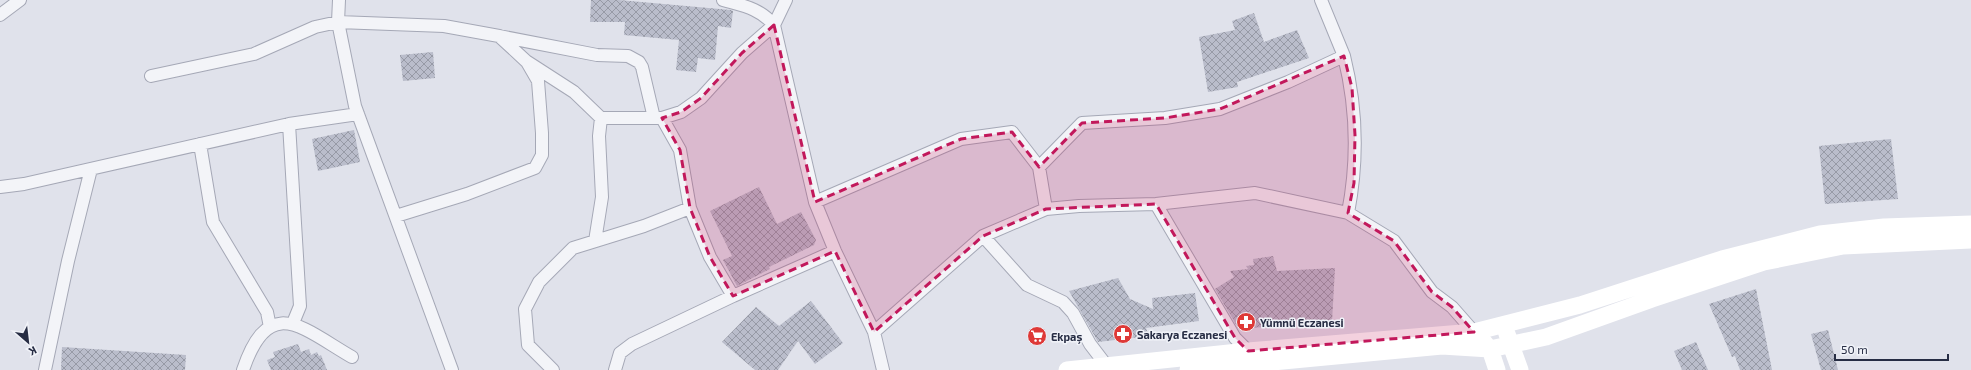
<svg xmlns="http://www.w3.org/2000/svg" width="1971" height="370" font-family="'Exo 2',sans-serif">
<defs>
<pattern id="building-cross-hatch" width="8" height="8" patternUnits="userSpaceOnUse"><rect width="8" height="8" fill="#babdcb"/><path d="M0 0l8 8M0 8l8-8" fill="none" stroke="#979aa6"/></pattern>
</defs>
<rect width="100%" height="100%" fill="#e0e2eb"/>
<!-- building -->
<path fill="url(#building-cross-hatch)" d="M591,0H619L731,10L733,11L731,28L718,26L715,60L698,58L696,72L676,70L679,40L624,35L625,22H590Z
M1254,13L1264,42L1297,30L1309,58L1237,82L1238,87L1208,92L1199,37L1235,30L1232,21Z
M433,52L435,78L403,81L400,55Z
M354,130L360,162L318,171L312,139Z
M1891,139L1898,199L1825,204L1819,146Z
M759,187L777,224L801,212L816,240L814,245L769,267L770,269L737,286L723,260L732,256L710,211Z
M1273,256L1277,271L1335,268L1332,322L1301,323L1300,318L1275,324L1276,327L1238,328L1215,289L1234,277L1230,271L1248,269L1246,266L1254,265L1253,259Z
M1118,278L1130,299L1153,309L1152,298L1195,293L1199,321L1146,328L1149,336L1098,342L1069,291Z
M1756,289L1772,370H1740L1735,356L1732,357L1709,304Z
M811,301L843,343L815,364L798,341L778,370H755L722,342L756,307L779,326Z
M1828,330L1838,370H1821L1811,334Z
M1696,342L1708,370H1682L1674,351Z
M298,344L301,352L309,349L311,355L317,352L319,356L321,355L327,370H271L267,360L275,357L273,352Z
M62,347L186,355L185,370H61Z"/>
<g fill="none" stroke-linecap="round" stroke-linejoin="round">
<defs>
<path id="street" d="M339,0L338,22L355,106L452,370
M786,0L774,25L815,202L835,251L874,332L883,370
M1321,0L1344,56L1288,82L1220,109L1165,118L1082,123L1039,167L1046,209L1079,206L1156,204L1255,193L1348,213L1394,241L1432,292L1452,307L1474,332
M0,15L20,0
M499,36L597,55L628,56L639,62L642,67L654,118
M1344,56C1357,108 1358,161 1348,213
M151,76L254,54L315,27L338,22L444,26L499,36L526,61L574,92L601,118H662L681,112L701,98L742,53L774,25C759,8 744,6 723,0
M662,118L680,150L690,208L710,257L733,296
M289,124L300,306L293,323
M200,144L213,222L267,312L270,327
M0,187L24,184L289,124L358,114
M815,202L961,139L1012,132L1039,167
M1156,204L1235,338L1248,351
M396,216L467,194L535,168L542,155V133L538,81L527,62
M983,236L1027,285L1063,302L1073,313L1090,344L1106,365
M595,241L602,197L599,136L601,118
M874,332L983,236L1046,209
M45,370L68,261L91,169
M243,370C269,293 302,328 352,357
M553,370L528,345L525,309L539,282L573,248L644,226L690,208
M615,370L620,353L632,344L733,296L835,251"/>
</defs>
<!-- street casing -->
<use href="#street" stroke="#a5a8b6" stroke-width="14"/>
<!-- street -->
<use href="#street" stroke="#f3f4f8" stroke-width="12"/>
<!-- secondary -->
<path stroke="#fff" stroke-width="17" d="M1507,334L1520,370
M1483,341L1490,349L1497,370
M1067,370L1248,351L1474,332L1580,305L1722,259L1820,234L1884,227L1971,224
M1188,370L1442,346L1490,349L1546,337L1652,299L1764,262L1843,246L1971,240"/>
</g>
<!-- marked area -->
<path fill="#c2185b" fill-opacity="0.2" stroke="#c2185b" stroke-width="3" stroke-dasharray="8 5" stroke-linejoin="round" d="M774,25L815,202L961,139L1012,132L1039,167L1082,123L1165,118L1220,109L1344,56L1352,88L1355,135L1354,183L1348,213L1394,241L1432,292L1452,307L1474,332L1248,351L1235,338L1156,204L1046,209L983,236L874,332L835,251L733,296L710,257L690,208L680,150L662,118L681,112L701,98L742,53Z"/>
<!-- icons -->
<defs>
<symbol id="pharmacy-disc" viewBox="-11 -11 22 22"><circle r="9.5" fill="#de3937" stroke="#f0f2f8"/><path d="M-2-6h4v4h4v4h-4v4h-4v-4h-4v-4h4Z" fill="#fff"/></symbol>
<symbol id="supermarket-disc" viewBox="-11 -11 22 22"><circle r="9.5" fill="#de3937" stroke="#f0f2f8"/><path d="M-6-5.5h2.5l.6 2H6L4.5 2H-2.5L-4.4-4H-6ZM-1.5 3.2a1.3 1.3 0 1 0 .1 0ZM3 3.2a1.3 1.3 0 1 0 .1 0Z" fill="#fff"/></symbol>
</defs>
<g fill-rule="evenodd">
<use href="#pharmacy-disc" x="1235" y="311" width="22" height="22"/>
<use href="#pharmacy-disc" x="1112" y="323" width="22" height="22"/>
<use href="#supermarket-disc" x="1026" y="325" width="22" height="22"/>
</g>
<g text-anchor="middle" dominant-baseline="central" stroke-width="3" stroke-linejoin="round" paint-order="stroke">
<!-- poi labels -->
<g font-size="11" font-weight="bold" fill="#272d44" stroke="#f0f2f8" text-anchor="start">
<text x="1260" y="322">Yümnü Eczanesi</text>
<text x="1137" y="334">Sakarya Eczanesi</text>
<text x="1051" y="336">Ekpaş</text>
</g>
</g>
<!-- north arrow -->
<g transform="translate(28 342) rotate(152)" stroke="#f0f2f8" stroke-width="3" paint-order="stroke">
<path d="M0-3L7 15L0 10L-7 15Z" fill="#272d44"/>
<text y="-6" font-size="11" font-weight="bold" text-anchor="middle" fill="#272d44">K</text>
</g>
<!-- scale -->
<path d="M1835 354v6h113v-6" fill="none" stroke="#272d44" stroke-width="2"/>
<text x="1841" y="354" font-size="12" fill="#272d44" stroke="#f0f2f8" stroke-width="3" paint-order="stroke">50 m</text>
</svg>
